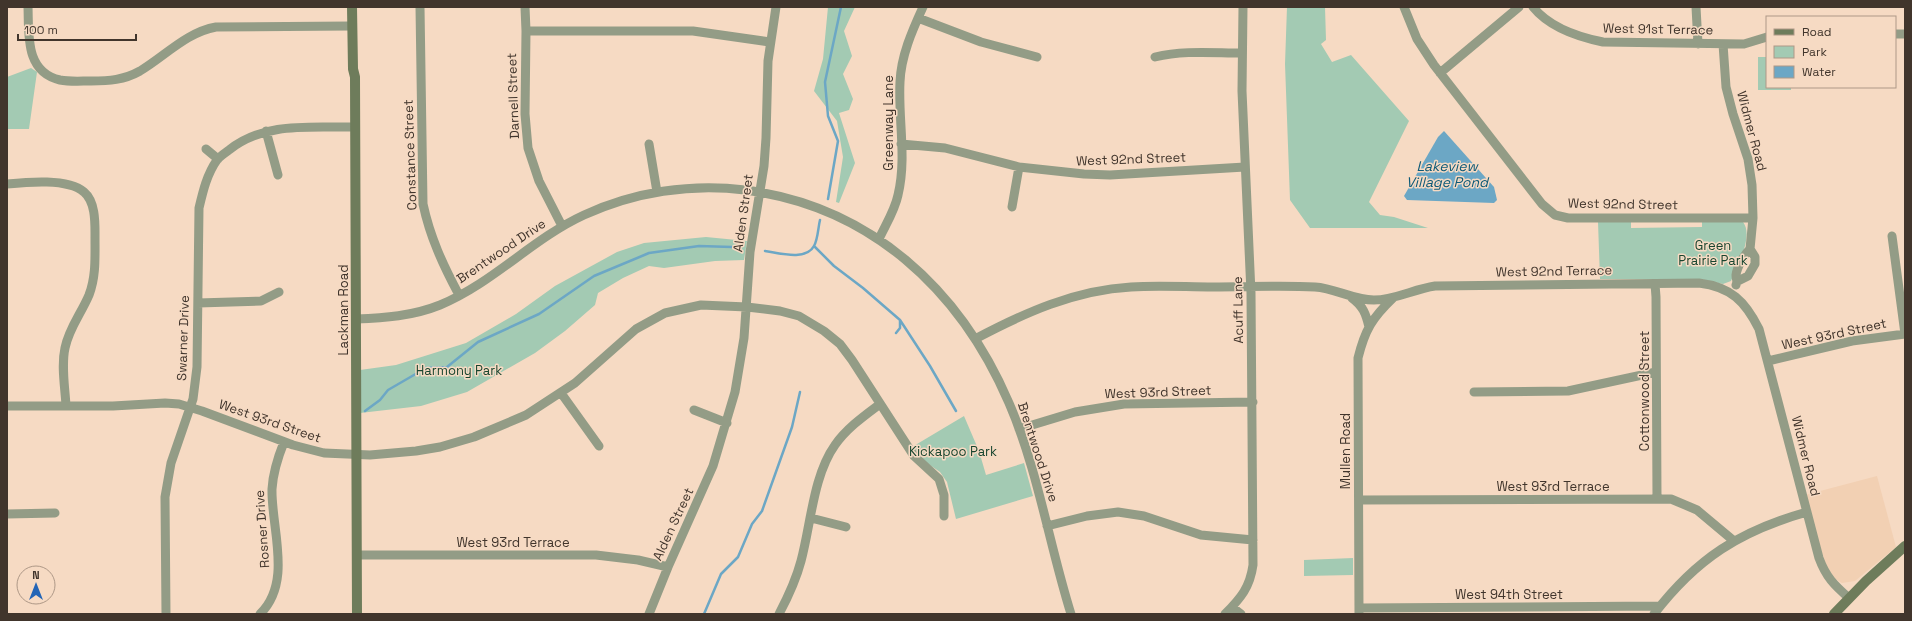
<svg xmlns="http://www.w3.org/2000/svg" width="1912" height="621" font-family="'Space Grotesk',sans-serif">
<rect width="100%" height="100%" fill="#f6dac3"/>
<!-- built -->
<path fill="#f2d0b3" d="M1877,476L1896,547L1855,581L1842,583L1832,577L1825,563L1805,495Z"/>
<!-- green -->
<path fill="#a3cab3" d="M828,7H855L844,31L852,56L843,74L853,99L849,110L839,113L855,163L839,203L836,202L843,157L837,121L814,91L823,59Z
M1287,7H1325L1326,40L1321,44L1332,62L1351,55L1409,121L1369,202L1380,215L1394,217L1428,228H1310L1290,200L1285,64Z
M1758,57H1767V87H1791V90H1758Z
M31,68L37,72L29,129H7V77Z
M1702,221L1743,222C1754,236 1737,267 1731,281L1723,284L1700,279H1600L1598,222H1631V228L1702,227Z
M706,237L747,241L744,260L715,261L664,268L649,266L623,278L598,293L595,305L565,331L535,353L467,392L421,406L360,413V370L396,365L466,343L516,314L555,286L617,252L644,243Z
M964,416L979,451L986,475L1024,463L1033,496L956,519L947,482L940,472L921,459L912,447Z
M1353,558V575L1304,576V560Z"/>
<!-- water -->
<path fill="#6ca7c5" d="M1444,131L1494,187L1497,200L1494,203L1407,200L1404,196L1438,137Z"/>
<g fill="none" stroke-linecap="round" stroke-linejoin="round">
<!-- stream -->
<path stroke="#6ca7c5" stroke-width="2.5" d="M828,199L838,141L828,116L825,82L841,7
M814,246L834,266L863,288L900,320L930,366L956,411
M765,251C779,253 806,261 814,246C818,239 818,228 820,220
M896,333L900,328V321
M365,411L380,400L388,390L426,368L447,367L478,342L539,314L594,276L649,253L699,246L732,247
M704,614L721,574L738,557L752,524L762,511L792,427L800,392"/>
<!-- minor -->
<path stroke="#939c86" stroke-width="9" d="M28,7C29,35 25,72 60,80C70,82 81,81 91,81C109,81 124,80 140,71C165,56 187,32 216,27L351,26
M420,7L423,204C430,237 443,265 459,295
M525,7L526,31L525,114L528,148L539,181L562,226
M1404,7L1417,39L1434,65L1542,204L1555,215L1568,218H1753
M1533,7C1550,28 1578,37 1603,42L1744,44L1767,37
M1696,7L1698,44
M918,18L981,42L1037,57
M526,31H693L770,42
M1895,34H1905
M1723,44L1726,87L1733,114L1748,159L1752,185L1753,218L1750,249L1755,257V264L1748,276L1738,281
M1155,57C1184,50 1213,53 1242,53
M1440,73L1519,7
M266,131L278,175
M649,144L657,192
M901,144L945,148L1019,167L1084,174L1110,175L1245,167
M206,149L218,159
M7,184C27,182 68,178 84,192C96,202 95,224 95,238C95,258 96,277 89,295C81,314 69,328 65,348C61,366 65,387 66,406
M1012,207L1019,167
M1892,236L1905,334
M879,239C886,224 895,210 898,195C907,158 898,119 900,82C901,56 912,31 923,7
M1655,284L1656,297L1657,499
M1736,285C1738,281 1736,280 1736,275C1737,267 1744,255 1750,249
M1352,298C1363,306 1366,314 1369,327
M198,303L261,301L279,292
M356,319C384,318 413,316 440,305C493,283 532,239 584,215C634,192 691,183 745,190C870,206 960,289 1009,403C1038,470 1049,544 1071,614
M975,339C1024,313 1075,290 1131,287C1158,285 1186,287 1213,287C1247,287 1281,285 1315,287C1335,288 1353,300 1374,300C1395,300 1414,289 1435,286L1699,283C1731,287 1745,301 1759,329L1819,558C1826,577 1834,585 1849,598
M1768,361L1852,341L1905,334
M1474,392L1568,391L1656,372
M561,393L599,446
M7,406H113L165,403L179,404L202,411L293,445L324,453L370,455L416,451L440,447L474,437L526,415L575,383L636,329L665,313L701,305L747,307L780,311L799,316L824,331L840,344L852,360L914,456L939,479L944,495V516
M694,410L727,423
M1019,429L1075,412L1124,404L1253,402
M1359,500L1671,499L1697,510L1734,541
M7,514L55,513
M811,518L846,527
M1047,526L1087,516L1118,512L1144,516L1201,535L1253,540
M357,555H596L638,560L668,567
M1232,607L1241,614
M1359,608L1660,606
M166,614L165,497L171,463L193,399L197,367L199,208C203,191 207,174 217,160C220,156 225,153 229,150C265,121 312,128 355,127
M260,614C293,582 271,528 272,489C273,472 278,457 284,442
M649,614L668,567L713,466L735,392L744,338L750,252L764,166L766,138L768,61L776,7
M779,614C788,597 796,580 801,561C811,524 813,476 835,445C847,428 864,416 880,404
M1225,614C1241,598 1250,587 1253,565L1251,293L1242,91L1243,7
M1359,614L1358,358C1365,330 1372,318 1393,298
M1654,614C1697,558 1740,531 1807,512"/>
<!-- secondary -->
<path stroke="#6e7c5b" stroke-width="10" d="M352,7L353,69L355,77L357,614
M1834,614L1866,581L1905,546"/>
</g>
<g text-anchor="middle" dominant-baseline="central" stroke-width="3" stroke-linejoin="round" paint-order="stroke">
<!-- street labels -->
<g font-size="13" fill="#41352c" stroke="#f6dac3">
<text transform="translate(1658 29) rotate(1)">West 91st Terrace</text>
<text transform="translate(513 96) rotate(-92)">Darnell Street</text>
<text transform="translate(888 123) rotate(-90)">Greenway Lane</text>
<text transform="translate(1752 131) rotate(75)">Widmer Road</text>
<text transform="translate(410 155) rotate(-92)">Constance Street</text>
<text transform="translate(1131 159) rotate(-2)">West 92nd Street</text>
<text transform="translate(1623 204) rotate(1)">West 92nd Street</text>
<text transform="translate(743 213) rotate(-82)">Alden Street</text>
<text transform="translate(501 251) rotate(-34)">Brentwood Drive</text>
<text transform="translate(1554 271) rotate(-1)">West 92nd Terrace</text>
<text transform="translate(343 310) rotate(-90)">Lackman Road</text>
<text transform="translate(1238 310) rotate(-91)">Acuff Lane</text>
<text transform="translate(1834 334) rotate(-12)">West 93rd Street</text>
<text transform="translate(183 338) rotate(-88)">Swarner Drive</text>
<text transform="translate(1644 391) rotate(-90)">Cottonwood Street</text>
<text transform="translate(1158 392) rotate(-2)">West 93rd Street</text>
<text transform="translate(270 421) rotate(19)">West 93rd Street</text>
<text transform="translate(1345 451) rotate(-90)">Mullen Road</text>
<text transform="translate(1038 452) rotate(72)">Brentwood Drive</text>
<text transform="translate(1806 456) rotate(76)">Widmer Road</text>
<text x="1553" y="486">West 93rd Terrace</text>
<text transform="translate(673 524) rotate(-65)">Alden Street</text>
<text transform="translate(262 529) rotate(-94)">Rosner Drive</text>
<text x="513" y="542">West 93rd Terrace</text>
<text x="1509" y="594">West 94th Street</text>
</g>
<!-- park labels -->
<g font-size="13" fill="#18452f" stroke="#f6dac3">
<text x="1713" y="245">Green<tspan x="1713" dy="15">Prairie Park</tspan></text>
<text x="459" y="370">Harmony Park</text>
<text x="953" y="451">Kickapoo Park</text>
</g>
<!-- water labels -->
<g font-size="14" font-style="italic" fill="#0c5977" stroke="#f6dac3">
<text x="1447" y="166">Lakeview<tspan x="1447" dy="16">Village Pond</tspan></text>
</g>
</g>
<!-- border -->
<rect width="1912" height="621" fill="none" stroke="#41352c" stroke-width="16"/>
<!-- legend -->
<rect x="1766" y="16" width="130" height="72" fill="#f6dac3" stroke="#ae9887"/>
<rect x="1774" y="29" width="20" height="6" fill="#6e7c5b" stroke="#ae9887"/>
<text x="1802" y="36" font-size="12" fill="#41352c">Road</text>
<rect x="1774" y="46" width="20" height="12" fill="#a3cab3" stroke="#ae9887"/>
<text x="1802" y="56" font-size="12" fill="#41352c">Park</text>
<rect x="1774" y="66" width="20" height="12" fill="#6ca7c5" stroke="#ae9887"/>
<text x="1802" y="76" font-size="12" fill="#41352c">Water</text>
<!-- north arrow -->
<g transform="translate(36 585)"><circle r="19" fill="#f6dac3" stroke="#ae9887"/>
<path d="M0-3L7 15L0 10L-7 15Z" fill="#2465b6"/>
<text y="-6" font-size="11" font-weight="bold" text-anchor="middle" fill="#41352c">N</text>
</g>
<!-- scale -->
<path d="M18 34v6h118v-6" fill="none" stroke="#41352c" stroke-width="2"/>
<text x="24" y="34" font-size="12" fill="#41352c" stroke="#f6dac3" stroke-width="3" paint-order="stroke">100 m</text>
</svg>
